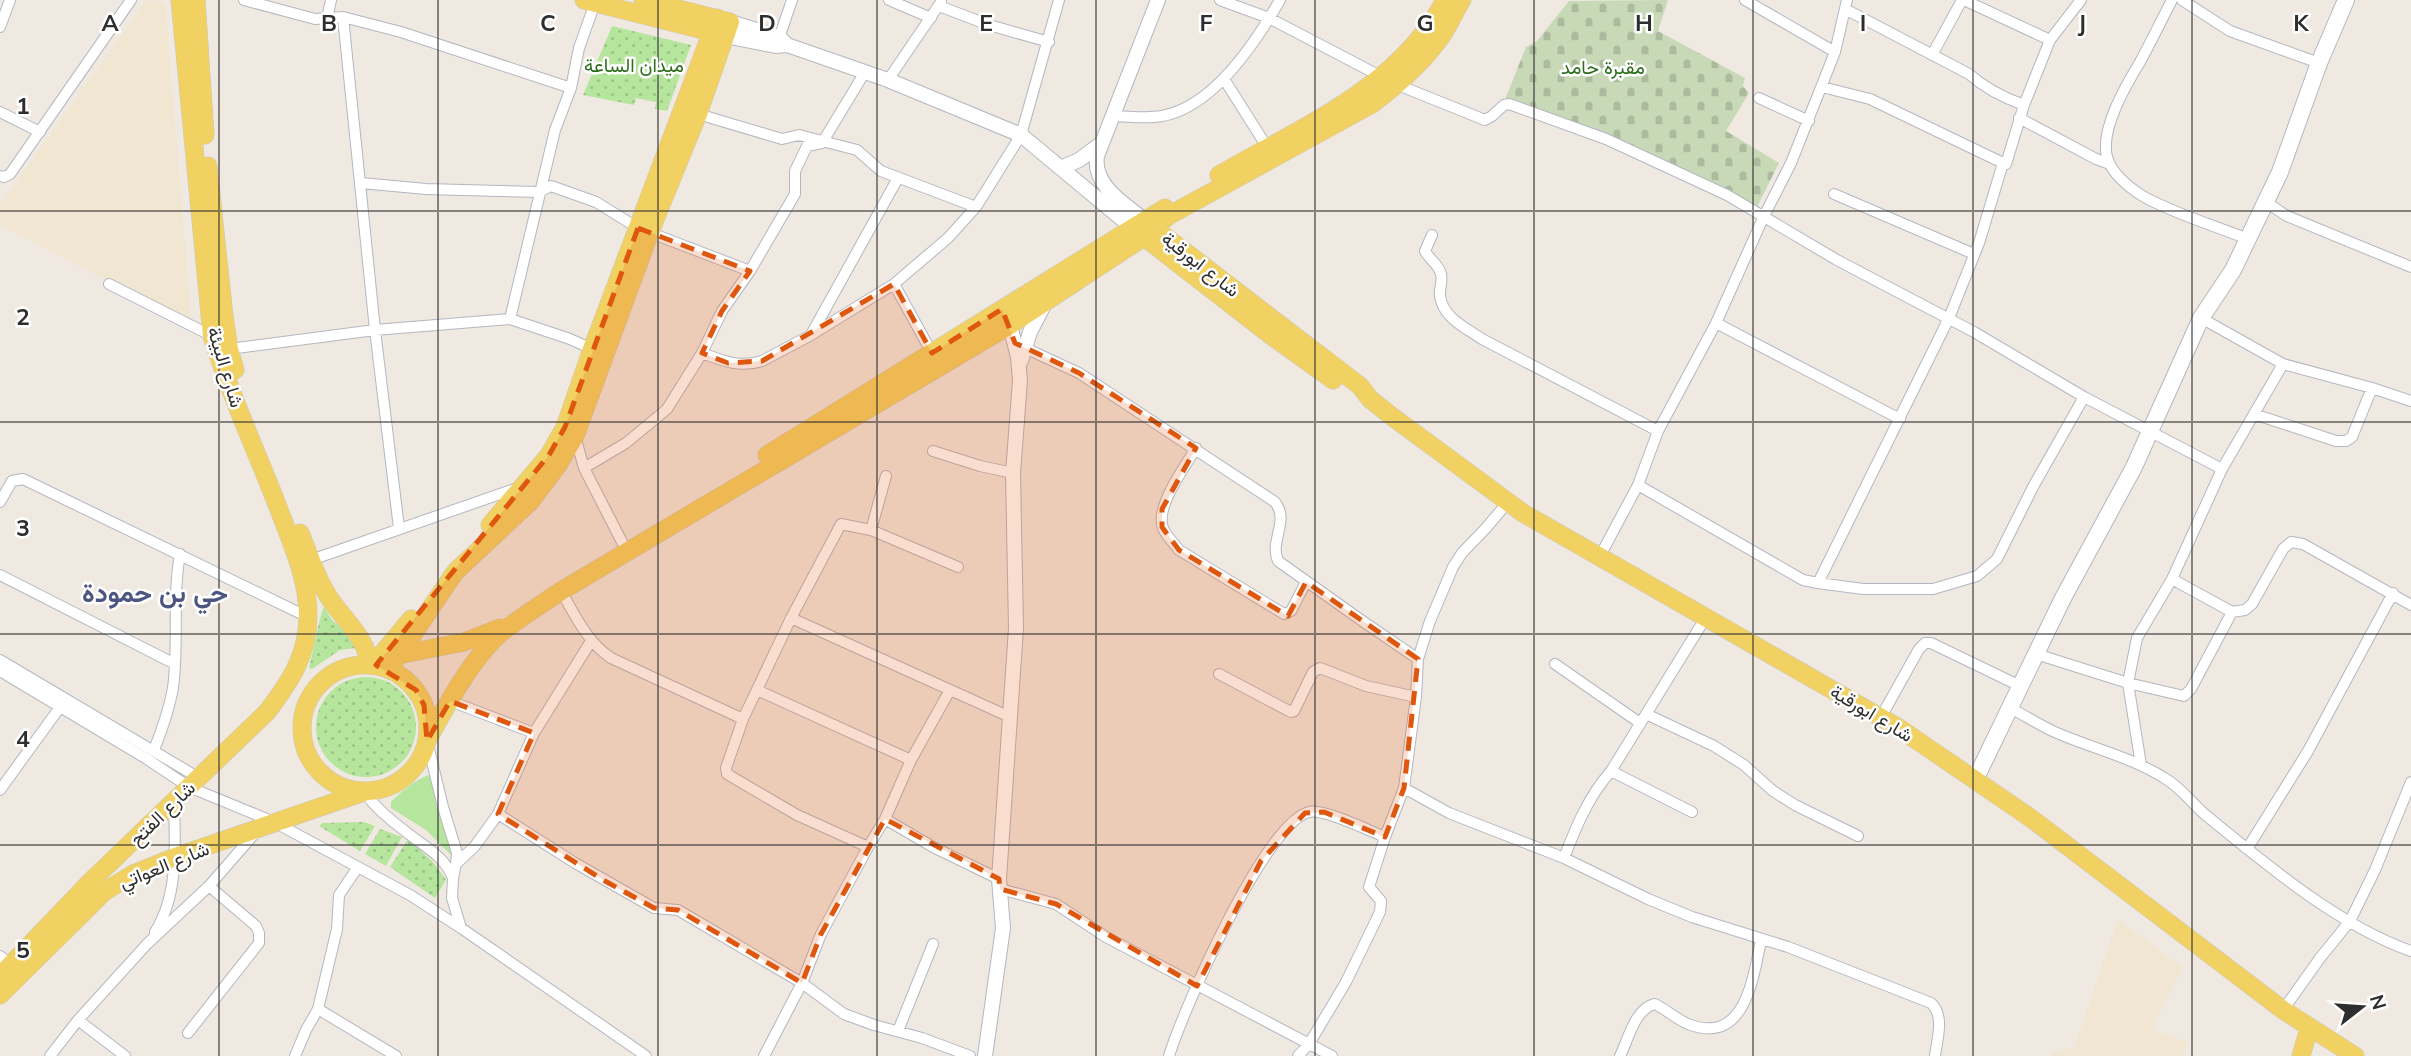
<svg xmlns="http://www.w3.org/2000/svg" width="2411" height="1056" font-family="Mulish,Vazirmatn,sans-serif">
<defs>
<pattern id="cemetery-stones" width="16" height="16" patternUnits="userSpaceOnUse" patternTransform="scale(1.75)"><rect width="16" height="16" fill="#c8d9b8"/><path d="M2 7V4a2 2 0 0 1 4 0v3zM10 15v-3a2 2 0 0 1 4 0v3z" fill="#acbb9e"/></pattern>
<pattern id="garden-dots" width="8" height="8" patternUnits="userSpaceOnUse" patternTransform="scale(1.75)"><rect width="8" height="8" fill="#b6e59e"/><path d="M2 2h.1M6 6h.1" fill="none" stroke="#9dc588" stroke-width="1.8" stroke-linecap="round"/></pattern>
</defs>
<rect width="100%" height="100%" fill="#efe9e1"/>
<!-- education -->
<path fill="#f0e6d1" d="M146,0L165,2L191,317L185,320L0,225V205Z
M2118,919L2183,968L2151,1029L2188,1042L2181,1056H2051L2053,1053L2075,1046Z"/>
<!-- grass -->
<path fill="#b6e59e" d="M432,774L436,806L456,855L452,856L426,830L391,808V802C402,791 417,778 432,774Z"/>
<!-- cemetery -->
<path fill="url(#cemetery-stones)" d="M1668,0L1658,31L1745,78L1743,86L1749,93L1726,131L1779,163L1755,211L1611,140L1504,102L1526,47L1537,41L1569,1Z"/>
<!-- garden -->
<path fill="url(#garden-dots)" d="M612,26L691,45L667,111L655,109L656,102L636,98L634,105L583,95Z
M324,607L332,620L356,641V648L340,650L312,669L309,668C312,657 320,614 324,607Z
M316 727a50 50 0 1 1 100 0a50 50 0 1 1-100 0Z
M364,822L375,826L360,851L319,826L322,823Z
M380,829L402,837L386,866L365,854Z
M408,839L433,862L446,880L435,898L390,867Z"/>
<g fill="none" stroke-linecap="round" stroke-linejoin="round">
<defs>
<path id="minor" d="M244,0L315,19L343,17L401,32L571,88
M889,0L931,18
M1220,0L1269,18L1382,77
M1745,0L1835,52
M1964,0L2050,40
M2081,0L2050,40L2024,105L2006,164L2003,163L1979,243L1949,318L1818,583L1863,589H1933L1977,576L1997,559L2034,485L2084,397
M2172,0C2161,21 2151,42 2140,62C2126,85 2100,129 2107,157C2111,174 2133,191 2148,199C2179,215 2215,226 2248,239
M2182,0L2230,31L2319,63
M939,6L989,25L1049,42
M1845,9L1969,74C1985,88 2004,98 2024,105
M343,17L375,330L399,528
M327,19L331,0
M0,27L10,0
M777,44L792,0
M1932,55L1962,0
M1224,79L1267,147
M888,80L941,2
M1398,85L1485,120L1492,116L1504,105L1509,104L1606,139L1727,195L1837,260L1974,332L2084,397L2222,469
M1822,87L1870,99L2003,163
M1759,98L1809,121
M0,112L40,132
M698,114L782,139L799,135L857,150L881,171L976,207
M1112,116C1128,116 1146,119 1162,116C1213,107 1256,42 1280,0
M2019,118L2096,159L2110,164
M0,176L4,177L10,174L131,0
M361,183L426,189L539,192L551,186L596,202L638,228L750,271
M1834,194L1974,254
M2266,202L2287,216L2411,267
M1432,235L1425,251C1429,259 1439,265 1441,274C1443,281 1439,289 1440,296C1443,318 1466,328 1482,339L1658,431
M109,284L212,336
M894,284L932,353
M2201,318L2283,364L2372,388L2411,401
M510,319L555,130L571,88L579,48L595,3
M1716,323L1900,419
M812,333L898,178
M1025,348L1079,373L1275,502C1290,521 1269,541 1278,561L1361,620L1418,659
M229,349L375,330L510,319L570,339L592,349
M702,353C723,361 740,368 762,361L811,335L894,284L948,238L976,207L1021,135L1059,0
M2254,414L2336,441H2346L2352,437L2372,388
M575,436L584,468L623,544
M1196,448C1185,467 1155,506 1163,528C1166,536 1174,543 1179,550L1284,614L1291,611L1306,582
M933,451L980,466L1013,473
M584,468L626,443L667,409L702,353L722,311L750,271L795,194V171L807,146L822,143L865,72
M1638,485L1803,580L1818,583
M0,502L12,481L23,479L308,617
M871,530L886,476
M1600,556L1638,485L1658,431L1716,323L1764,216L1791,163L1835,52L1847,0
M311,560L520,487
M0,575L175,664
M2172,579L2232,612L2245,610L2252,604L2283,549L2291,542L2303,544L2411,605
M561,591C575,615 587,642 611,658L743,719L791,618L1010,717
M791,618L841,524L871,530L958,567
M591,641L534,733L498,814L475,846L456,864L453,878L452,898L461,928L646,1056
M2036,654L2128,683L2184,696L2191,689L2232,612
M0,660L199,778
M1555,664L1640,723
M0,671L147,759L189,787L274,822L410,895L461,928
M1219,674L1291,712L1294,711L1313,672L1320,668L1366,686L1416,697
M450,701L534,733
M2010,708C2026,716 2041,726 2057,733C2094,749 2135,758 2169,781C2184,791 2194,806 2208,817C2267,865 2339,926 2411,951
M1646,714L1714,746L1744,765L1773,791L1795,805L1858,836
M1881,717L1919,649L1925,643H1931L2020,686
M743,719L726,768L727,774L797,815L868,847L885,819L911,760L757,690
M427,741L443,807L457,853L456,864
M154,750C162,730 169,710 173,688C179,644 172,598 180,554
M911,760L950,690
M2141,765L2128,683L2137,638L2172,579L2222,469L2283,364
M1404,788L1449,813L1564,858L1648,899L1692,917L1788,947L1931,1003C1945,1016 1937,1039 1935,1056
M0,790L63,703
M364,792C375,807 390,820 405,831C423,846 444,855 453,878
M1692,812L1611,771L1706,617
M498,814L575,863L654,908L678,910L802,983L844,1014L874,1025L922,1038L970,1056
M885,819L933,847L999,879
M2247,849L2308,751L2393,593
M1564,858C1576,827 1588,797 1611,771
M1000,889L1056,904L1106,937L1332,1056
M155,932C179,894 175,845 174,802
M0,956L12,965
M318,1009L396,1056
M2283,1010L2320,958L2350,921L2375,870L2411,782
M78,1020L125,1056
M898,1031L933,944
M188,1033L259,943V933L256,926L209,886
M50,1056L78,1020L147,944L209,886L256,832
M295,1056L306,1030L318,1009L337,929L339,895L358,867
M764,1056L802,983L821,934L868,847
M1169,1056C1183,1010 1265,823 1309,812C1323,808 1370,831 1385,837L1404,788L1416,697L1418,659L1430,621L1453,567L1462,553L1486,528L1508,502
M1298,1056L1309,1044L1346,982L1380,912L1381,901L1369,887L1385,837
M1620,1056C1628,1040 1635,1008 1655,1004C1667,1010 1676,1019 1688,1024C1745,1046 1753,979 1761,940"/>
<path id="tertiary" d="M730,22L779,37L787,45
M725,36L776,46L787,45L888,80L1021,135L1140,234
M1063,167L1079,160L1102,143
M1153,227C1132,208 1092,189 1097,156L1158,0
M1021,361L1030,332L1045,303
M985,1056L1003,928L999,879L1016,628L1013,473L1020,381L1018,357L1010,325"/>
<path id="secondary" d="M1975,780L2062,600L2134,467L2201,318L2233,270L2280,172L2319,63L2346,0"/>
<path id="primary" d="M196,0L205,135
M584,0L723,35
M208,166L224,316L229,349L235,370
M1219,175C1301,127 1399,88 1445,0
M1154,228L1360,386L1370,399L1394,418L1523,513L1899,728L2032,819L2283,1010L2355,1056
M1144,237L1269,334L1333,380
M767,455L1165,208
M490,525L549,455L565,427L592,349L717,18
M300,533C308,552 314,571 324,589C337,615 367,635 369,664
M397,658L455,572L530,502L558,465L575,436L650,232L698,114L730,22L643,0
M375,662L411,619
M302 728a63 63 0 1 1 126 0a63 63 0 1 1-126 0Z
M376,665L388,657L464,642L500,628
M427,741C445,708 473,656 502,632C521,617 542,604 561,591L1010,325L1144,237L1168,216L1372,104C1399,84 1424,62 1443,34C1450,23 1455,11 1462,0
M0,976L90,882L267,712C290,682 308,655 308,616C308,578 291,542 278,507C256,450 230,395 212,336L180,0
M0,995L104,892L133,874L175,857L364,792
M2301,1056L2309,1028"/>
</defs>
<!-- minor casing -->
<use href="#minor" stroke="#b4b7c1" stroke-width="12"/>
<!-- tertiary casing -->
<use href="#tertiary" stroke="#b4b7c1" stroke-width="16"/>
<!-- secondary casing -->
<use href="#secondary" stroke="#b4b7c1" stroke-width="18"/>
<!-- primary casing -->
<use href="#primary" stroke="#c9c9c9" stroke-width="19"/>
<!-- minor -->
<use href="#minor" stroke="#fff" stroke-width="10"/>
<!-- tertiary -->
<use href="#tertiary" stroke="#fff" stroke-width="14"/>
<!-- secondary -->
<use href="#secondary" stroke="#fff" stroke-width="16"/>
<!-- primary -->
<use href="#primary" stroke="#f2d163" stroke-width="18"/>
</g>
<!-- marked area -->
<path fill="#df570e" fill-opacity="0.2" stroke="#df570e" stroke-width="5" stroke-dasharray="14 9" stroke-linejoin="round" d="M638,228L750,271L722,311L702,353L728,363L762,361L894,284L932,353L1002,309L1015,343L1079,373L1196,448L1162,509V527L1179,550L1288,616L1306,582L1418,659L1404,788L1385,837L1324,812L1305,813L1261,861L1197,986L1056,904L1000,889L999,879L885,819L821,934L802,983L678,910L654,908L605,881L498,814L534,733L450,701L427,741L424,705L416,690L376,665L549,455L565,427Z"/>
<!-- grid -->
<path fill="none" stroke="#2e2e2e" stroke-width="2" stroke-opacity="0.55" d="M219,0V1056M438,0V1056M658,0V1056M877,0V1056M1096,0V1056M1315,0V1056M1534,0V1056M1753,0V1056M1973,0V1056M2192,0V1056M0,211H2411M0,422H2411M0,634H2411M0,845H2411"/>
<g text-anchor="middle" dominant-baseline="central" stroke-width="5" stroke-linejoin="round" paint-order="stroke">
<!-- park labels -->
<g font-size="19" fill="#2c6e1b" stroke="#fff">
<text x="634" y="65">ميدان الساعة</text>
<text x="1603" y="67">مقبرة حامد</text>
</g>
<!-- street labels -->
<g font-size="19" fill="#2e2e2e" stroke="#fff">
<text transform="translate(1201 264) rotate(38)">شارع ابورقية</text>
<text transform="translate(226 367) rotate(73)">شارع البيئة</text>
<text transform="translate(1872 713) rotate(31)">شارع ابورقية</text>
<text transform="translate(162 813) rotate(-44)">شارع الفتح</text>
<text transform="translate(164 865) rotate(-22)">شارع العواتي</text>
</g>
<!-- district labels -->
<g font-size="26" font-weight="bold" fill="#4d5680" stroke="#fff">
<text x="155" y="592">حي بن حمودة</text>
</g>
</g>
<g font-size="23" text-anchor="middle" font-weight="bold" fill="#2e2e2e" stroke="#fff" stroke-width="5" stroke-linejoin="round" paint-order="stroke">
<text x="110" y="31">A</text>
<text x="329" y="31">B</text>
<text x="548" y="31">C</text>
<text x="767" y="31">D</text>
<text x="986" y="31">E</text>
<text x="1206" y="31">F</text>
<text x="1425" y="31">G</text>
<text x="1644" y="31">H</text>
<text x="1863" y="31">I</text>
<text x="2082" y="31">J</text>
<text x="2301" y="31">K</text>
<text x="23" y="114">1</text>
<text x="23" y="325">2</text>
<text x="23" y="536">3</text>
<text x="23" y="747">4</text>
<text x="23" y="958">5</text>
</g>
<!-- north arrow -->
<g transform="translate(2362 1007) rotate(73)" stroke="#ffffff" stroke-width="5" paint-order="stroke">
<path d="M0-5L12 26L0 18L-12 26Z" fill="#2e2e2e"/>
<text y="-10" font-size="19" font-weight="bold" text-anchor="middle" fill="#2e2e2e">N</text>
</g>
</svg>
